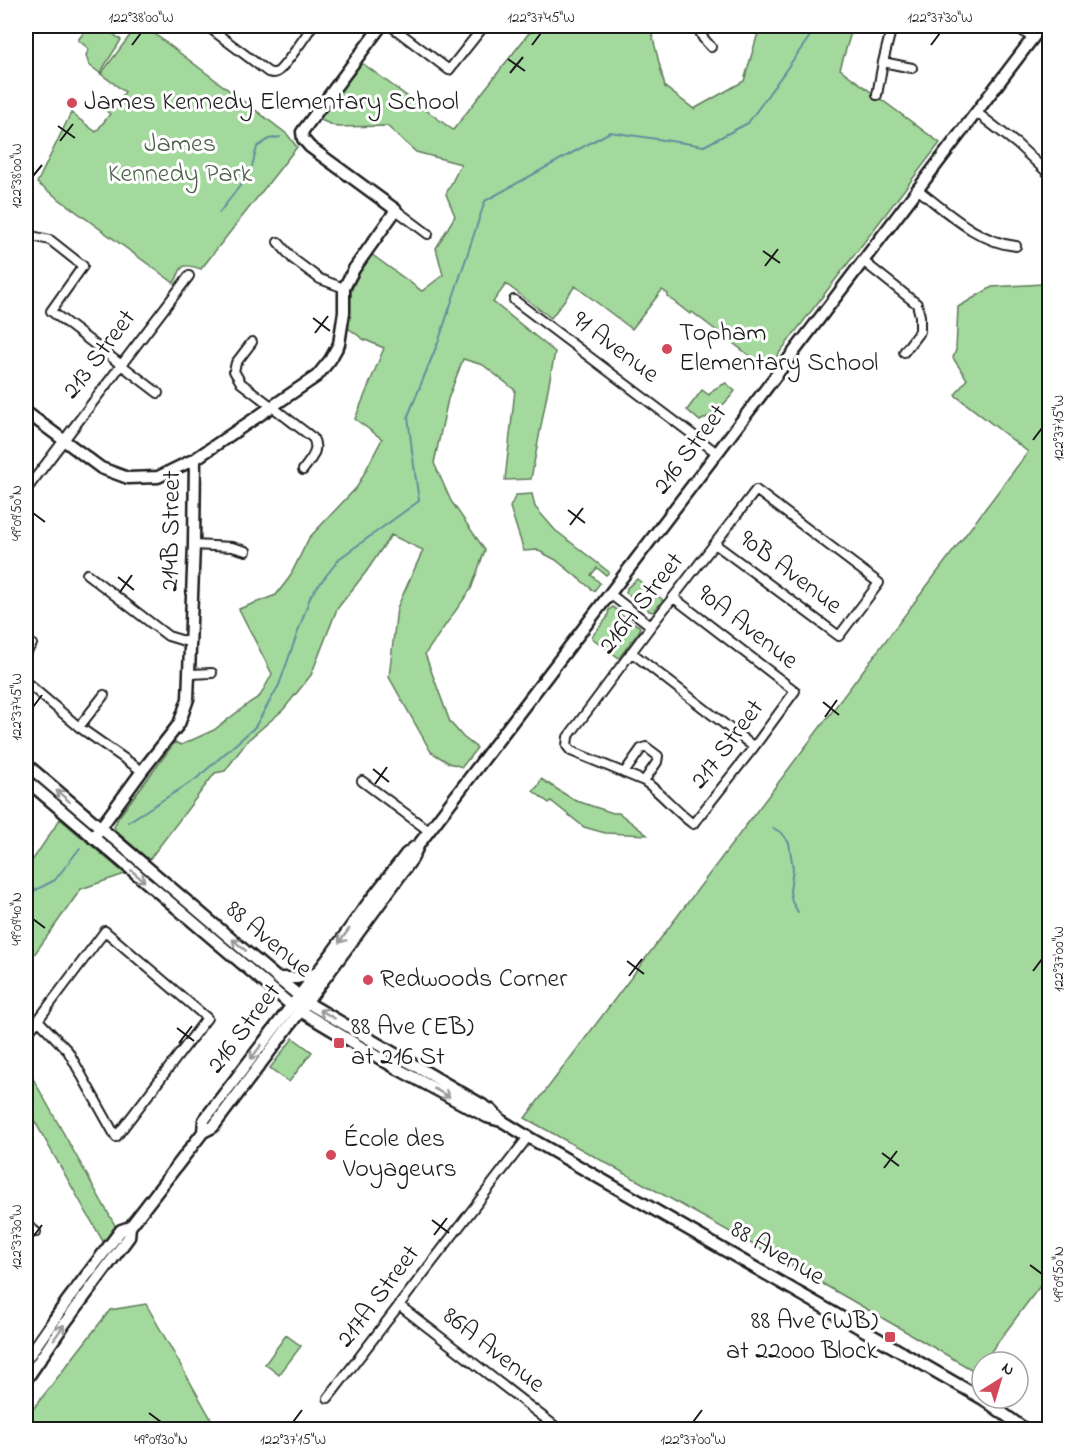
<svg xmlns="http://www.w3.org/2000/svg" width="1075" height="1455" font-family="'Indie Flower',sans-serif">
<rect width="100%" height="100%" fill="#fff"/>
<filter id="ink" filterUnits="userSpaceOnUse"><feTurbulence type="fractalNoise" baseFrequency=".0167" numOctaves="2"/><feDisplacementMap in="SourceGraphic" scale="12" xChannelSelector="R" yChannelSelector="G"/><feConvolveMatrix kernelMatrix="1 2 1 2 8 2 1 2 1" color-interpolation-filters="sRGB"/></filter>
<g filter="url(#ink)">
<!-- green -->
<path fill="#a3d99c" stroke="#607a5c" stroke-width="1.5" d="M89,26H98L103,30L105,28L121,40L100,73L89,65L86,55L89,49L78,40Z
M137,26H144L287,134L297,147L201,269C177,261 183,269 174,283L37,183L71,113L96,132L110,114L105,110V105L111,97L118,102L125,92L101,74Z
M548,26H650L665,87L694,109L744,81L760,26H853L840,69L940,143L767,369L692,312L690,314L667,296L668,294L662,290L632,329L575,286L551,318L506,284L493,302L555,352L531,479L505,480L515,390L483,365L463,359L448,399L434,463L451,501L485,550L471,589L425,654L450,722L463,737L477,748L462,767L449,763L431,752L389,677L397,608L423,550L391,535L366,572L337,609L311,675L283,710L248,740L225,771L215,773L149,860L116,831L114,827L118,818L175,742L181,745L214,730L249,703L260,696L272,674L239,609L276,595L289,578L309,538L357,487L382,439L355,419L384,348L363,339L348,328L351,292L356,279L371,254L422,291L443,275L436,248L455,216L446,194L461,164L416,152L387,126L337,127L318,119L362,63L453,130L529,33Z
M1049,281V1274L983,1362H982L976,1372L797,1269L525,1118L1028,452L955,395L967,379L953,358L956,350L958,307L992,287L1043,284Z
M726,383L735,391C724,405 717,412 700,421L687,410L702,390L709,395L714,389Z
M532,494L535,507L555,530L609,572L606,575L597,568L591,575L600,583L594,591L556,560L537,550L524,551L510,507L516,495Z
M637,579L663,600L653,612L649,611L645,605L626,593L627,588Z
M613,607C616,609 617,611 619,613C623,617 635,623 640,627V630L619,658L592,638L593,635L607,618L609,610Z
M541,779L574,800L613,813H619L647,835L605,833L584,827L551,801L549,803L533,791L538,786Z
M60,819L125,874L81,889L26,966V868L28,867Z
M293,1038L312,1052L289,1082L270,1068Z
M26,1066L117,1229L105,1245L26,1106Z
M146,1304L211,1419L200,1424L202,1429H26V1418L110,1310Z
M286,1335L301,1346L279,1375L265,1364Z"/>
<g fill="none" stroke-linecap="round" stroke-linejoin="round">
<!-- stream -->
<path stroke="#638f9e" stroke-width="2" d="M252,166L257,147L269,139L280,137
M219,213L246,178L249,173
M128,822L196,779L255,727L279,685L311,595L340,558L419,501L412,451L408,416L439,340L485,201L610,132L704,146L748,123L813,32L815,26
M773,828L782,833L789,843L793,868L790,891L792,902L798,912
M26,895L55,880L80,848"/>
<defs>
<path id="minor" d="M207,26L268,72C272,73 273,74 277,72C283,69 308,33 312,26
M391,26L449,70L484,26
M697,26L703,38L711,47
M1016,26L1032,38
M883,62L912,68
M877,95L883,62L892,26
M976,112L1017,144L1050,175
M917,189C946,211 979,243 1016,246
M396,210L428,234
M27,235L50,240L83,266L51,311L158,393
M278,242L293,259L320,279L344,288
M863,261L917,304L920,316V331L904,352
M514,300L717,453
M252,342L236,363L234,371L241,383L313,438C320,451 310,460 303,470
M26,490L189,276
M194,545L232,547L246,551
M87,574L168,636L191,643
M610,594L651,626
M674,598L795,691L754,747L693,824C675,811 662,793 644,781L571,751L567,746L568,737L651,626L756,490L879,583L839,636L715,544
M26,652L32,644
M631,652L754,747
M190,674L212,673
M26,682L79,727L142,771
M79,727L104,695
M624,773L641,749L646,747L658,756L657,762L644,781
M362,781L429,831
M26,1036L105,931L207,1018L116,1137L68,1051L38,1020
M26,1225L36,1232
M399,1305L560,1430
M328,1398L528,1137"/>
<path id="tertiary" d="M26,412L101,468L128,478L158,477L195,459L317,376L330,360L339,344L344,312V288L354,269L396,210L310,147L303,139L302,132L381,26
M93,838L142,771L179,724L188,699L194,545L195,459"/>
<path id="secondary" d="M26,764L277,978L308,1003L491,1110L502,1121L528,1137L983,1399L1026,1430
M26,780L292,1006L396,1068L487,1117L501,1121
M277,978H296L315,974
M203,1132L204,1120L332,953L365,907L406,854L416,846
M26,1360L67,1301L121,1230L130,1227
M26,1380L65,1323L129,1237L130,1227L203,1132L213,1127C280,1038 347,950 412,859L419,844L429,831L717,453L1042,26"/>
</defs>
<!-- minor casing -->
<use href="#minor" stroke="#1c1c1c" stroke-width="12"/>
<!-- tertiary casing -->
<use href="#tertiary" stroke="#1c1c1c" stroke-width="15"/>
<!-- secondary casing -->
<use href="#secondary" stroke="#1c1c1c" stroke-width="15"/>
<!-- minor -->
<use href="#minor" stroke="#fff" stroke-width="8"/>
<!-- tertiary -->
<use href="#tertiary" stroke="#fff" stroke-width="10"/>
<!-- secondary -->
<use href="#secondary" stroke="#fff" stroke-width="10"/>
</g>
<!-- one-way arrows -->
<defs><path id="oneway-shaft" d="M-6 0H5M1.5-3L5.5 0L1.5 3" fill="none" stroke-width="1.6" stroke-linecap="round" stroke-linejoin="round" transform="scale(1.5)"/></defs>
<g stroke="#999">
<use href="#oneway-shaft" transform="translate(63 796) rotate(-139)"/>
<use href="#oneway-shaft" transform="translate(138 876) rotate(40)"/>
<use href="#oneway-shaft" transform="translate(344 936) rotate(126)"/>
<use href="#oneway-shaft" transform="translate(239 945) rotate(-140)"/>
<use href="#oneway-shaft" transform="translate(327 1014) rotate(-150)"/>
<use href="#oneway-shaft" transform="translate(256 1052) rotate(127)"/>
<use href="#oneway-shaft" transform="translate(442 1093) rotate(29)"/>
<use href="#oneway-shaft" transform="translate(59 1332) rotate(-55)"/>
</g>
</g>
<!-- ticks -->
<path fill="none" stroke="#1c1c1c" stroke-width="2" d="M132,45L141,33M532,45L541,33M931,45L940,33M508,59L525,71M510,73L523,57M58,126L75,138M60,141L73,124M33,176L42,165M763,251L780,263M765,266L778,249M313,318L330,331M315,333L328,316M1033,440L1042,428M568,510L585,523M33,513L45,522M570,525L583,508M118,577L134,590M120,592L132,575M823,702L839,715M33,707L42,695M825,717L837,700M373,769L389,782M375,784L387,767M33,919L45,928M627,961L644,974M1033,971L1042,959M629,976L642,959M177,1028L194,1041M179,1043L192,1026M882,1153L899,1166M884,1168L897,1151M432,1220L449,1233M434,1235L447,1218M33,1237L42,1225M1030,1265L1042,1274M149,1413L161,1422M293,1422L302,1410M693,1422L702,1410"/>
<!-- markers -->
<g fill="#d1495b" stroke="#fff" stroke-width="2">
<circle cx="72" cy="103" r="6"/>
<circle cx="667" cy="349" r="6"/>
<circle cx="368" cy="980" r="6"/>
<rect x="333" y="1037" width="12" height="12" rx="3"/>
<circle cx="331" cy="1155" r="6"/>
<rect x="884" y="1331" width="12" height="12" rx="3"/>
</g>
<g text-anchor="middle" dominant-baseline="central" stroke-width="6" stroke-linejoin="round" paint-order="stroke">
<!-- poi labels -->
<g font-size="26" fill="#1c1c1c" stroke="#fff" text-anchor="start">
<text x="84" y="103">James Kennedy Elementary School</text>
<text x="679" y="334">Topham<tspan x="679" dy="30">Elementary School</tspan></text>
<text x="380" y="980">Redwoods Corner</text>
<text x="351" y="1028">88 Ave (EB)<tspan x="351" dy="30">at 216 St</tspan></text>
<text x="343" y="1140">École des<tspan x="343" dy="30">Voyageurs</tspan></text>
<text x="878" y="1322" text-anchor="end">88 Ave (WB)<tspan x="878" dy="30">at 22000 Block</tspan></text>
</g>
<!-- park labels -->
<g font-size="26" fill="#4b5e49" stroke="#fff">
<text x="180" y="145">James<tspan x="180" dy="30">Kennedy Park</tspan></text>
</g>
<!-- street labels -->
<g font-size="26" fill="#1c1c1c" stroke="#fff">
<text transform="translate(615 348) rotate(37)">91 Avenue</text>
<text transform="translate(100 355) rotate(-53)">213 Street</text>
<text transform="translate(691 450) rotate(-53)">216 Street</text>
<text transform="translate(172 531) rotate(-89)">214B Street</text>
<text transform="translate(790 573) rotate(37)">90B Avenue</text>
<text transform="translate(642 604) rotate(-52)">216A Street</text>
<text transform="translate(747 628) rotate(38)">90A Avenue</text>
<text transform="translate(728 745) rotate(-53)">217 Street</text>
<text transform="translate(268 940) rotate(40)">88 Avenue</text>
<text transform="translate(245 1029) rotate(-53)">216 Street</text>
<text transform="translate(777 1254) rotate(30)">88 Avenue</text>
<text transform="translate(379 1297) rotate(-53)">217A Street</text>
<text transform="translate(493 1351) rotate(38)">86A Avenue</text>
</g>
</g>
<!-- margin -->
<rect width="1075" height="1455" fill="none" stroke="#fff" stroke-width="66"/>
<!-- north arrow -->
<g transform="translate(1000 1380) rotate(37)"><circle r="28" fill="#ffffff" stroke="#a4a4a4" stroke-width="1.5"/>
<path d="M0-4.5L10 22L0 15L-10 22Z" fill="#d1495b"/>
<text y="-9" font-size="16" font-weight="bold" text-anchor="middle" fill="#1c1c1c">N</text>
</g>
<rect x="33" y="33" width="1009" height="1389" fill="none" stroke="#1c1c1c" stroke-width="2"/>
<g font-size="15" text-anchor="middle" fill="#1c1c1c">
<text x="141" y="22">122°38'00"W</text>
<text x="541" y="22">122°37'45"W</text>
<text x="940" y="22">122°37'30"W</text>
<text transform="translate(16 176) rotate(-90)" y="5">122°38'00"W</text>
<text transform="translate(1058 428) rotate(-90)" y="5">122°37'15"W</text>
<text transform="translate(16 513) rotate(-90)" y="5">49°09'50"N</text>
<text transform="translate(16 707) rotate(-90)" y="5">122°37'45"W</text>
<text transform="translate(16 919) rotate(-90)" y="5">49°09'40"N</text>
<text transform="translate(1058 959) rotate(-90)" y="5">122°37'00"W</text>
<text transform="translate(16 1237) rotate(-90)" y="5">122°37'30"W</text>
<text transform="translate(1058 1274) rotate(-90)" y="5">49°09'50"N</text>
<text x="161" y="1444">49°09'30"N</text>
<text x="293" y="1444">122°37'15"W</text>
<text x="693" y="1444">122°37'00"W</text>
</g>
</svg>
